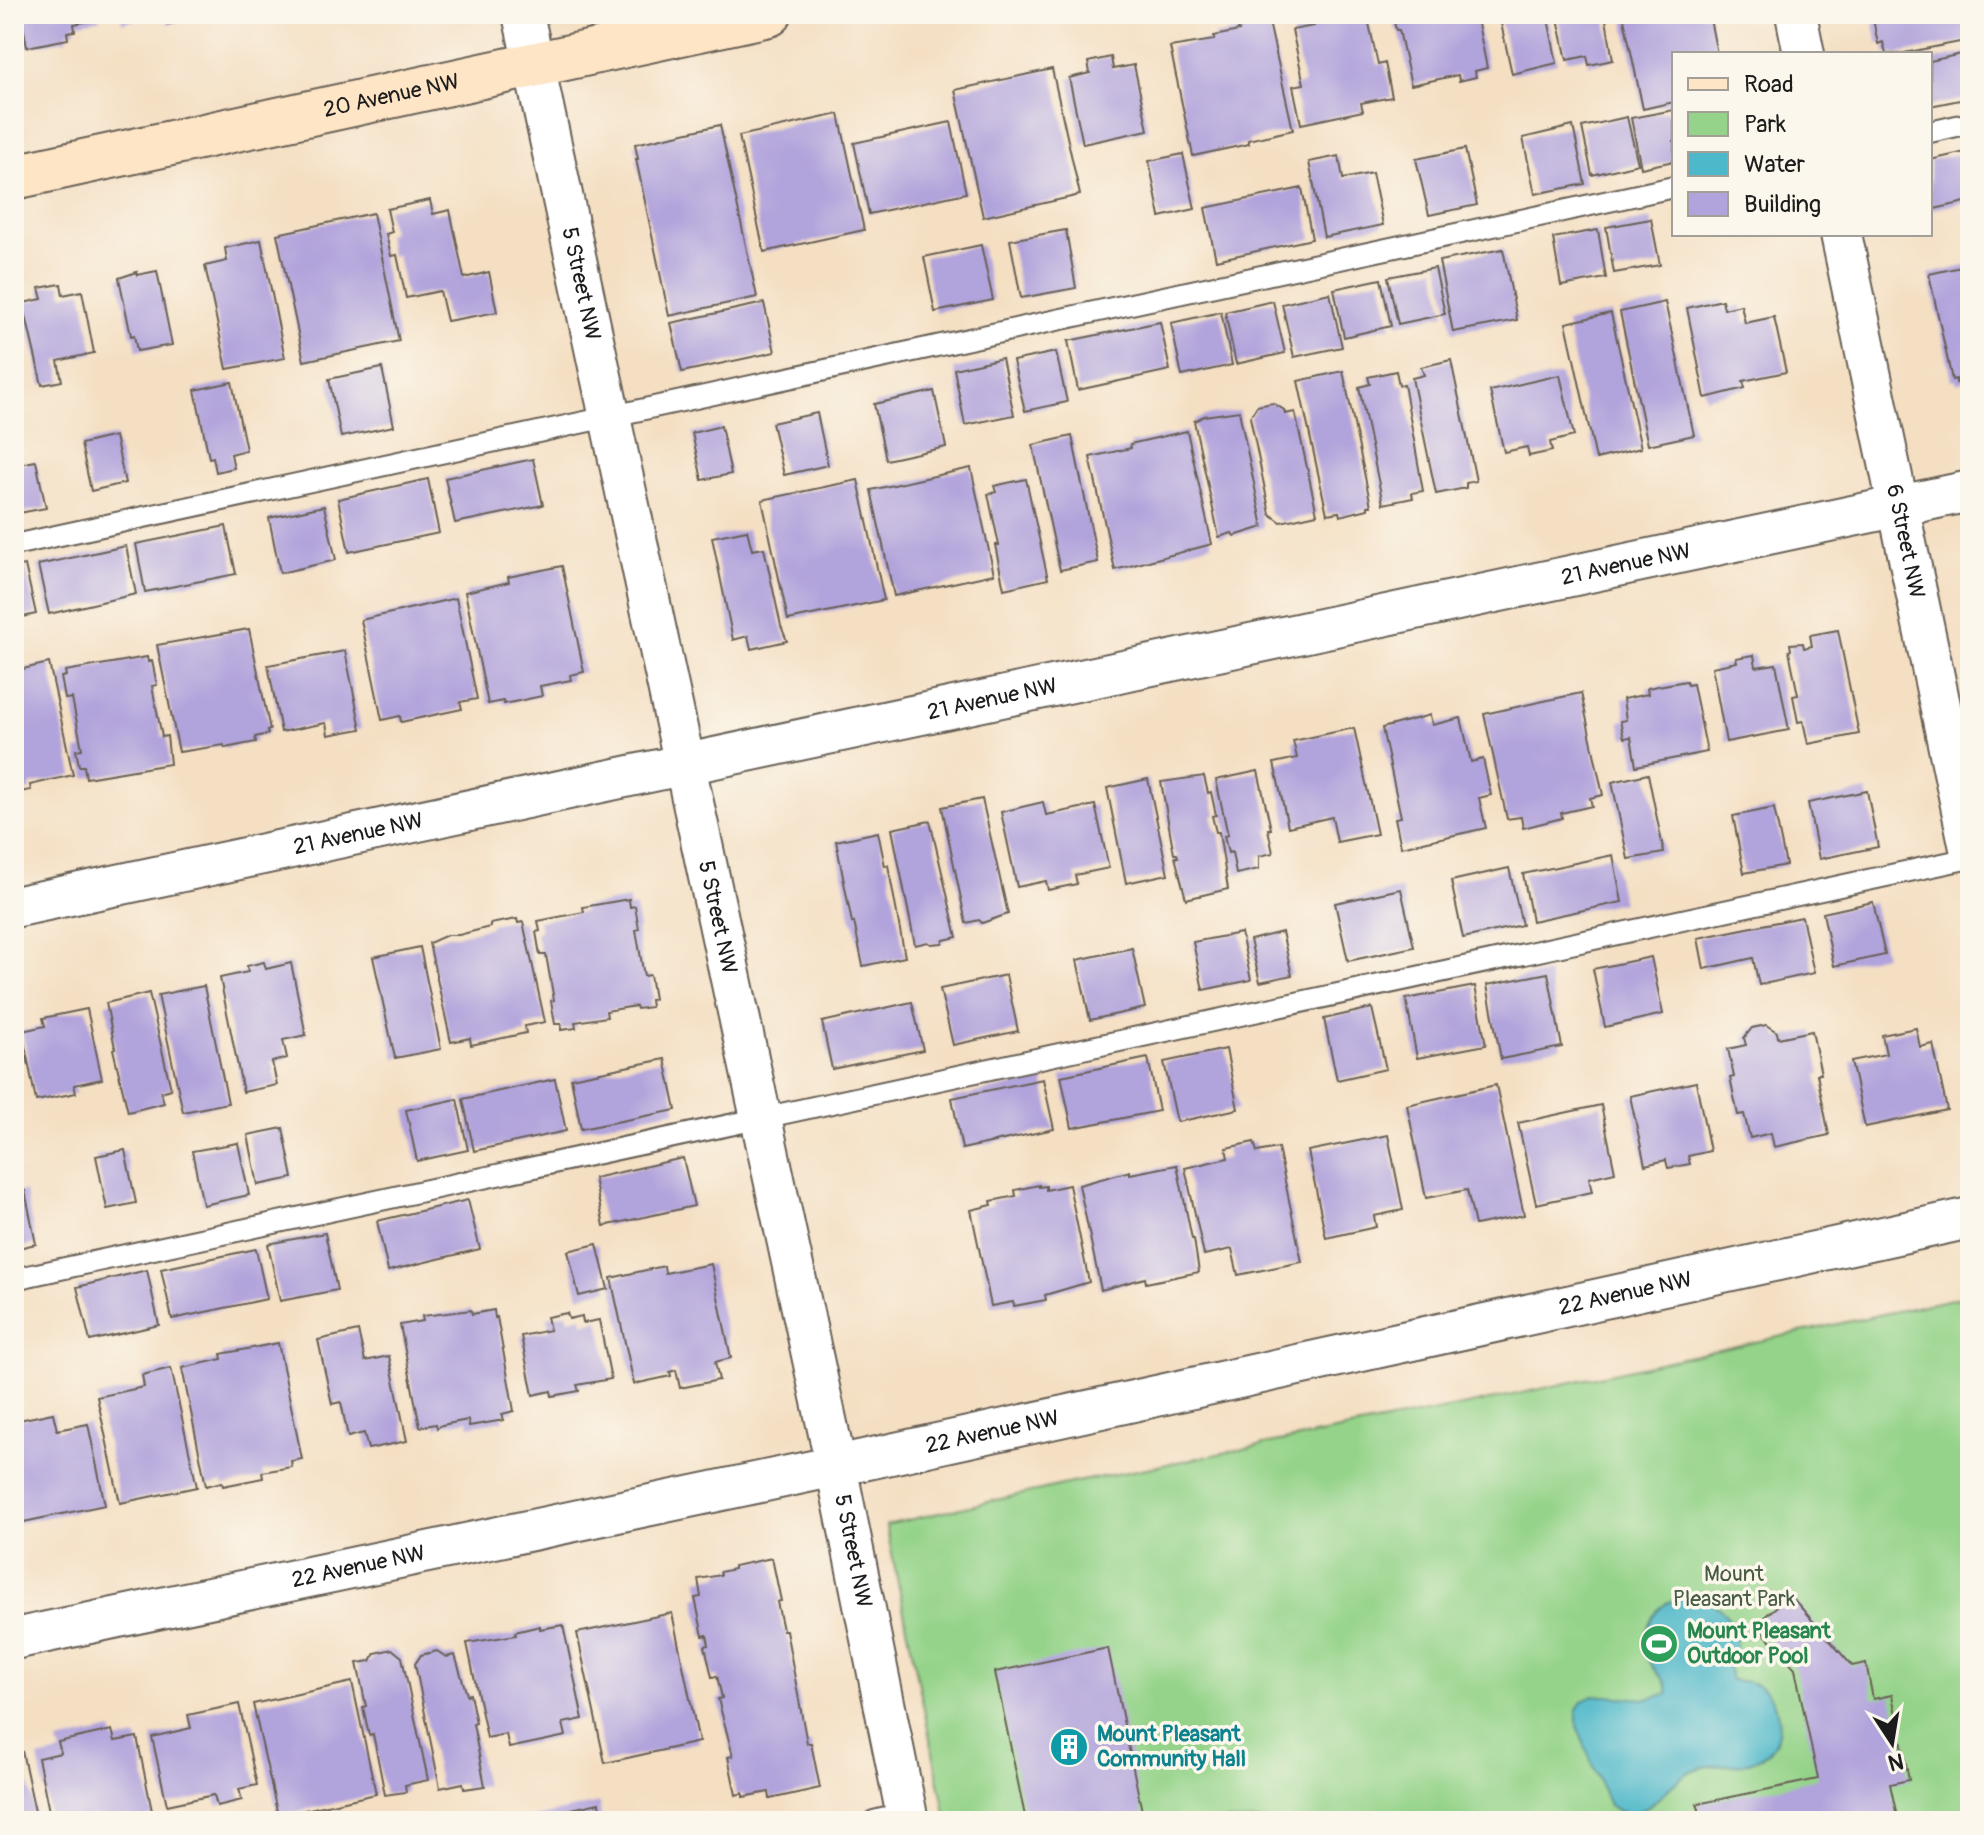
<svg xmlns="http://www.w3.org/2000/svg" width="1984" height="1835" font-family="Pangolin,sans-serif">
<rect width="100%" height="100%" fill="#fbf7ec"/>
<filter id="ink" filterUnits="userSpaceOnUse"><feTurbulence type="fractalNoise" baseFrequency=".0125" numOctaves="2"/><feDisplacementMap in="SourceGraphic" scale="16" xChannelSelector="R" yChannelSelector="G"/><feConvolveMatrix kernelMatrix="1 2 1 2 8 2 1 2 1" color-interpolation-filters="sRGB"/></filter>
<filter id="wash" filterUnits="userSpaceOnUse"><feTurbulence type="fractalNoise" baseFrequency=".006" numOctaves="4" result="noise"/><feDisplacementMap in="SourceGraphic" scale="32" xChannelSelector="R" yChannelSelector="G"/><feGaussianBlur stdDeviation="1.8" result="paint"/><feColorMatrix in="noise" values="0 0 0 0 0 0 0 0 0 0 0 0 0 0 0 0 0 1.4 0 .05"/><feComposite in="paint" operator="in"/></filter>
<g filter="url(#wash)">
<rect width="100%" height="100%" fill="#f4dfc3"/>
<!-- green -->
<path fill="#94d389" stroke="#587852" stroke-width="2" d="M1970,1295V1821H947L886,1525L1071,1483L1467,1405Z"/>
<!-- water -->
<path fill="#4db8c9" stroke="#346a72" stroke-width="2" d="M1700,1597C1730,1610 1747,1636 1728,1667L1731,1680C1741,1681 1752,1681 1761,1687C1780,1702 1786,1735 1767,1753C1746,1773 1716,1759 1691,1771C1665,1784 1641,1835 1608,1803L1577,1726V1709L1582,1702L1593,1695L1647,1699L1668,1694C1666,1677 1657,1676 1650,1662C1641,1643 1646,1618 1664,1605C1674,1597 1688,1597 1700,1597Z"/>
<g id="blocks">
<!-- building -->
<path fill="#b1a3db" d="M21,14H99L100,19L74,24L75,31L67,32L68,39L27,47Z
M121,14H161V15L122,23Z
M166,14H212V15L168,24Z
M1312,14H1333L1334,21L1367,14L1378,65L1385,63L1392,97L1361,103L1363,111L1301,124L1293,86L1304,84L1292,30L1314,26Z
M1392,14H1476L1487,68L1475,71L1476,77L1459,81L1458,75L1411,85L1399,30H1396Z
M1499,14H1547L1557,63L1512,74Z
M1557,14H1605L1613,60L1589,65L1587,56L1567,60Z
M1623,14H1709L1717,54H1674V102L1643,109Z
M1872,14H1966L1970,40L1899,54H1886L1883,42L1878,44Z
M1269,22L1293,130L1248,140L1249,144L1193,156L1170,47L1214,40V36L1239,31L1238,28Z
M1970,52V98L1930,106V61Z
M1111,57L1113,69L1134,65L1148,130L1083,144L1069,78L1090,73L1088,62Z
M1052,69L1080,195L983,217L955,90Z
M1674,110V161L1641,168L1631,118Z
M839,114L864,230L764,252L739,136Z
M1627,117L1638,164L1592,175L1582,127Z
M951,122L966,193L869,214L854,143Z
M720,125L757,297L669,316L636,159H638L635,144Z
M1573,126L1585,184L1535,194L1523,138Z
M1465,149L1477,205L1429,215L1416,159Z
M1970,151V201L1930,210V160Z
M1183,154L1195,209L1160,217L1149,161Z
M1339,156L1343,179L1372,173L1383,225L1324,237L1309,162Z
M1302,188L1312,239L1216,260L1205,208Z
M430,200L433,214L450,210L464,278L489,272L497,312L447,321L440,291L406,298L397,255L391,256L386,234L392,232L387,209Z
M373,213L399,341L304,361L277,234Z
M1651,219L1660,265L1614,273L1606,227Z
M1066,230L1076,288L1021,298L1010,240Z
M1598,230L1606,278L1561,286L1553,238Z
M261,240L285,358L227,369L205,266L227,261L225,248Z
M981,245L993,300L935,312L924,257Z
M1503,249L1517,320L1453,332L1439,261Z
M1970,265V380L1956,383V379L1952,380L1929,274Z
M1435,268L1445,314L1398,324L1388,277Z
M157,271L172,345L137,351L134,335L131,336L119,278L137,272V275Z
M1381,279L1391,326L1344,337L1334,289Z
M61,284L63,295L82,291L94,353L58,361L62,381L42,385L23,303L42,299L39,288Z
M1330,293L1342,347L1294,357L1282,304Z
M1722,300L1724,309L1741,305L1745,323L1774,317L1786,372L1743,381L1745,388L1705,398L1687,308Z
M1273,301L1285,353L1236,364L1225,312Z
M1665,302L1694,435L1648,445L1620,312Z
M764,303L775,352L682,372L671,323Z
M1221,312L1232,365L1182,376L1171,323Z
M1611,313L1641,448L1596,459L1566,323Z
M1160,322L1170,370L1078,390L1068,341Z
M1056,352L1067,402L1025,411L1013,361Z
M1002,358L1014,415L965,425L954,369Z
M1451,360L1476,481L1466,483V488L1436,494L1412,378L1424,375L1421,367Z
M382,368L394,426L341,437L329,379Z
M1343,371L1371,506H1368V509L1340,516L1339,512L1327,514L1298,381Z
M1396,371L1399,385L1404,384L1423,491L1412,493L1413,498L1383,504L1359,387L1370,384L1368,377Z
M1560,375L1574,436L1550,442L1552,451L1529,456L1527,447L1504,452L1490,391Z
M232,382L246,450L231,454L234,468L216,472L213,457L209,458L195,390Z
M934,391L946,447L886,460L874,404Z
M1273,403L1284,410L1285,414L1295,412L1317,514L1281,522L1270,514L1250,417L1257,406Z
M1239,411L1263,527L1234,536L1232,533L1219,537L1194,421L1204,416Z
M817,413L828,465L784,475L772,423Z
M721,426L731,474L702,480L692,433Z
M1187,431L1212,544L1115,570L1090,457L1131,448L1130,444Z
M115,436L125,483L91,491L81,444Z
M1072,436L1098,562L1060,570L1033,445Z
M533,459L543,505L455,523L445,478Z
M36,461L46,508L14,514V465Z
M971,468L994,574L894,596L871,490Z
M428,479L439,533L349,552L338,499Z
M1026,479L1048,579L1004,589L995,545H999L988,494L996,492L994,486Z
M858,480L884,600L788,620L762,500Z
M324,506L336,560L280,573L269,518Z
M226,526L236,574L145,592L136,544Z
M747,530L752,550L764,548L781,626L787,641L751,649L748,636L733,640L712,537Z
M126,546L136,594L49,614L38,565Z
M25,565L36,614L14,619V567Z
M562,566L584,672L570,675L571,680L540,686L542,696L504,704L503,701L488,704L465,592L509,582L508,577Z
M456,598L477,699L460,702L462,709L401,722L400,716L382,720L361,620Z
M249,629L270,730H267L268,734L255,737L256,742L225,748L224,745L179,752L157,645Z
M1838,630L1859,734L1808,744L1803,721L1798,722L1793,696L1798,695L1789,651L1791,650L1790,644L1803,643L1804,648L1812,646L1810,635Z
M345,651L361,729L328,735L326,723L281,732L268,665Z
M1754,655L1756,667L1776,664L1789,730L1726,742L1712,667L1737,662L1736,658Z
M147,657L148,662L152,661L157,685L152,686L162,737L167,736L170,764L86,778L84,766H79L76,750L82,749L72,698L65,699L61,677L66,676L65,671Z
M49,663L73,775L30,785L31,790L14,793V671Z
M1686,681L1687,685L1693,684L1707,752L1636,766L1631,737L1624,738L1620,721L1626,720L1623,699L1648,694L1647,688Z
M1581,693L1603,795L1590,798L1592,806L1561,813L1562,818L1523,828L1521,817L1507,819L1484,714Z
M1430,715L1432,725L1461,718L1471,762L1483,759L1491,795L1479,798L1486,828L1401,847L1395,818L1401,817L1382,728Z
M1354,728L1377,834L1337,842L1332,817L1288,827L1274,763L1297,758L1293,741Z
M1258,771L1271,829H1268L1273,853L1259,856V869L1236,874L1232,852L1228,853L1224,836L1228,835L1216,780Z
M1648,774L1664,853L1628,859L1612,782Z
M1204,776L1208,793L1211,792L1216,815L1212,816L1216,832H1219L1228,889L1186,899L1175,857H1178L1177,854H1174L1161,782Z
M1148,779L1168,874L1126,883L1107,788Z
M1867,791L1878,847L1819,859L1808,803Z
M982,799L1008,914L982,923L979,920L966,923L942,807Z
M1043,802L1046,815L1095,805L1109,868L1075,875L1077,884L1048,890L1046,881L1017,887L1001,812Z
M1774,808L1786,865L1744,873L1733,816Z
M930,821L957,937L944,940L942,943L931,944L928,942L915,945L892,829Z
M878,832L885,866L888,865L905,957L863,966L854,922L852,923L836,841Z
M1613,855L1622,902L1532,921L1523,874Z
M1509,868L1522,925L1463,938L1451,881Z
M1401,889L1414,947L1348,961L1335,903Z
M629,899L630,907L635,906L639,929L636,930L644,976L650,975L654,999L650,1000L651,1007L637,1009L636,1006L606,1011L607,1017L575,1022L576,1028L561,1030V1024H555L551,1001L554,1000L546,955H540L536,932L540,931L538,921L584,912L583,907Z
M1873,902L1885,955L1834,966L1823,913Z
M1802,917L1814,973L1759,985L1753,958L1704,969L1698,938Z
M517,919L518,923L523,922L545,1022L525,1026L526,1033L471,1045L470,1038L451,1042L429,943L447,935H459L490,927V924Z
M1282,932L1292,975L1260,982L1250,940Z
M1241,933L1251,980L1203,990L1193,942Z
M420,947L441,1049L395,1058L373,957Z
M1132,948L1145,1008L1090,1020L1077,960Z
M1651,957L1663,1014L1605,1027L1593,969Z
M264,962L266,969L291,963L306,1035L283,1040L287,1058L272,1062L277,1085L243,1092L220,978L248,972L247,966Z
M1548,973L1562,1047L1501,1059L1487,985Z
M1006,975L1018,1031L953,1045L940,989Z
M204,986L228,1103L183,1112L158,995Z
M1475,986L1486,1045L1417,1058L1406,999Z
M149,993L171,1089L161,1092L164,1103L128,1112L113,1049L115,1048L106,1003Z
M912,1002L923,1050L832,1069L822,1022Z
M1372,1008L1386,1069L1337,1080L1324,1019Z
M87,1009L102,1079L74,1085L76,1093L36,1101L22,1031L45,1026L43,1018Z
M1766,1025L1777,1032L1778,1038L1812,1031L1821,1074H1817L1829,1135L1774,1147L1771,1133L1750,1138L1744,1114L1738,1115L1730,1078L1734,1077L1728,1049L1746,1045L1744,1038L1752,1028Z
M1916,1028L1920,1047L1933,1044L1947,1110L1865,1127L1851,1061L1886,1054L1882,1035Z
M1226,1049L1238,1109L1177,1122L1164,1062Z
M1148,1058L1159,1111L1072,1128L1061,1076Z
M665,1059L676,1110L581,1129L571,1078Z
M555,1079L566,1131L474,1151L463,1099Z
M1043,1079L1054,1129L962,1149L952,1098Z
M1696,1082L1710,1151L1688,1156L1690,1164L1668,1168L1666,1160L1645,1165L1630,1096Z
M1496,1085L1524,1215L1475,1225L1467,1190L1426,1198L1407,1105Z
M457,1099L468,1150L417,1161L406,1110Z
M1601,1105L1615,1172L1589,1178L1592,1192L1536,1204L1518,1123Z
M283,1128L293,1178L258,1185L248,1135Z
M1388,1135L1403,1210L1374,1216L1376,1227L1326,1238L1308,1151Z
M1254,1142L1257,1152L1278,1148L1302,1262L1238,1275L1232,1249L1204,1255L1185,1168L1228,1158L1226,1148Z
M238,1143L249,1195L203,1205L192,1151Z
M125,1150L136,1203L107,1209L96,1156Z
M683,1158L694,1206L604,1226L594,1178Z
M1177,1165L1192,1239H1194L1199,1272L1146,1283L1145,1278L1101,1290L1079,1185L1130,1171V1174Z
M1039,1185V1187L1046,1186V1190L1069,1185L1089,1282L1045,1295L1046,1300L1014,1306L1013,1302L991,1306L971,1210L992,1205L991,1201L1016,1196L1015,1190Z
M25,1191L36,1244L14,1249V1193Z
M468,1200L480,1249L388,1271L377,1221Z
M325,1233L337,1290L280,1301L268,1244Z
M597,1244L608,1289L579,1296L568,1251Z
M256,1249L267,1299L172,1319L161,1269Z
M711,1264L731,1358L715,1362L719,1380L680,1388L676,1370L670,1372L671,1376L634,1384L611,1278L664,1266L665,1273Z
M147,1270L159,1325L90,1341L77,1287Z
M471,1310L472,1314L494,1310L495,1318L497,1317L514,1411L502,1414L504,1420L469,1426L468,1420L442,1425L437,1428L436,1424L420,1427L400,1325L423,1321L422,1316Z
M567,1313L569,1319L582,1316L583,1323L599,1320L611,1379L577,1385L579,1391L552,1396L551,1391L533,1395L521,1336L550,1330L547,1317Z
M358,1331L365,1361L389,1356L407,1441L368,1449L364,1433L348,1437L341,1402L332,1404L318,1340Z
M278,1343L302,1459L291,1461L292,1467L262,1472L263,1478L223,1486L222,1482L206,1486L182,1368L222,1359L221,1354Z
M171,1368L197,1487L120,1503L97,1397L144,1387L142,1375Z
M53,1413L57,1430L88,1424L105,1505L14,1524V1421Z
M772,1558L781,1601L777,1602L783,1630H786L807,1743H811L820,1788L770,1799L769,1792L743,1797V1793L736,1795L728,1757L733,1756L718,1699L722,1698L717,1676L712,1677L705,1646L709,1645L707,1635L703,1636L695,1598L701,1597L698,1579L721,1575L720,1572L734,1569V1566Z
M1790,1595L1852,1666L1866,1663L1873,1699L1892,1695L1909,1780L1890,1784L1898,1821H1703L1697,1804L1818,1779L1795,1669L1756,1624Z
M672,1613L699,1742L605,1763L577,1633Z
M563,1625L583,1719L563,1723L566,1736L509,1748L506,1734L487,1738L467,1643L516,1635L515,1632L540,1626V1629Z
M1108,1648L1144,1821H1026L995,1672Z
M392,1649L402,1657L428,1780L405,1785L406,1792L385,1795L373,1734L369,1735L363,1707L366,1706L357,1663L371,1661L375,1653Z
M437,1651L446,1657L455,1655L467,1695L470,1694L476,1723L473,1724L485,1786L464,1789L463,1783L440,1788L415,1664L421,1655Z
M352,1682L376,1794L278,1816L253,1704Z
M239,1704L257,1785L239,1789L242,1800L217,1806L214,1795L167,1805L152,1737L191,1728L188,1715Z
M112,1730L115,1741L137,1737L153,1816L140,1819V1821H51L38,1758L61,1753L58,1742Z
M22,1751L37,1821H14V1753Z
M599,1803L602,1821H522L521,1820Z"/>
</g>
</g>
<g filter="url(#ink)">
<use href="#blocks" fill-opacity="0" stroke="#686056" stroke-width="2"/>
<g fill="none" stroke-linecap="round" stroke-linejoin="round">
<defs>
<path id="lane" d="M1930,132L1970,123
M14,545L1674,187
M14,1279L1970,858
M874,1821L907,1813"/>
<g id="street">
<path id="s1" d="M523,14L836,1466L908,1821"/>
<path d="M1796,14L1804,54"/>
<path id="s2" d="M1841,234L1970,848"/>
<path id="s3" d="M14,907L1970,491"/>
<path id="s4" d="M14,1639L836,1466L1970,1218"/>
</g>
<g id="secondary">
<path id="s5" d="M14,177L769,14"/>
</g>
</defs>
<!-- lane casing -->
<use href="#lane" stroke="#686056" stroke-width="24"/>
<!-- street casing -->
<use href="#street" stroke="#686056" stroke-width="44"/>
<!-- secondary casing -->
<use href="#secondary" stroke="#686056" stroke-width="48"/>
<!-- lane -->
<use href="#lane" stroke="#fff" stroke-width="20"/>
<!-- street -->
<use href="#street" stroke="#fff" stroke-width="40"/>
<!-- secondary -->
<use href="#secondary" stroke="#fde5c5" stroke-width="44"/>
</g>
</g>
<!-- icons -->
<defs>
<symbol id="stadium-disc" viewBox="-11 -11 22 22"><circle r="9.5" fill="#2e9e5b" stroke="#fbf7ec"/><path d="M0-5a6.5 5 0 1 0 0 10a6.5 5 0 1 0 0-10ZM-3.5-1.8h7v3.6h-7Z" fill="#fff"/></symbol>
<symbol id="building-disc" viewBox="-11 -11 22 22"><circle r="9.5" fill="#0f9aa8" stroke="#fbf7ec"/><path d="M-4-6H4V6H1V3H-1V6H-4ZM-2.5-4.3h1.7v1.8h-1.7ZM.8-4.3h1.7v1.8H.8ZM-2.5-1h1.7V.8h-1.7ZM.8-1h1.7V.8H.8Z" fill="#fff"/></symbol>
</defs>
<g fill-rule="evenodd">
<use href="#stadium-disc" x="1637" y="1622" width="44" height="44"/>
<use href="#building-disc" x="1047" y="1725" width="44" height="44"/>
</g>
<g text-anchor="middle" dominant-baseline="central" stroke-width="7" stroke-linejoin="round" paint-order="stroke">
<!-- street labels -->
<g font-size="22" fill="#1c1c1c" stroke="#fbf7ec">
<text stroke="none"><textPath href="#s5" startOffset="386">20 Avenue NW</textPath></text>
<text stroke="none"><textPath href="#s1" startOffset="276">5 Street NW</textPath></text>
<text stroke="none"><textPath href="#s2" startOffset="314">6 Street NW</textPath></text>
<text stroke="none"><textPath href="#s3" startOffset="1648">21 Avenue NW</textPath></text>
<text stroke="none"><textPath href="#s3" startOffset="1000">21 Avenue NW</textPath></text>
<text stroke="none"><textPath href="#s3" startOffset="352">21 Avenue NW</textPath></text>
<text stroke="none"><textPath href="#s1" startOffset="924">5 Street NW</textPath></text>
<text stroke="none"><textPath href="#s4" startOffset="1648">22 Avenue NW</textPath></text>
<text stroke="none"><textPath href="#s4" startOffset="1000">22 Avenue NW</textPath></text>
<text stroke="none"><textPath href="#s1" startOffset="1572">5 Street NW</textPath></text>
<text stroke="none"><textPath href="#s4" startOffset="352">22 Avenue NW</textPath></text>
</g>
<!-- park labels -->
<g font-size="22" fill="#465c42" stroke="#fbf7ec">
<text x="1734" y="1574">Mount<tspan x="1734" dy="25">Pleasant Park</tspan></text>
</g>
<!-- leisure labels -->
<g font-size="22" font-weight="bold" fill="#27864d" stroke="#fbf7ec" text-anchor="start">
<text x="1687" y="1631">Mount Pleasant<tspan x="1687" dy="25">Outdoor Pool</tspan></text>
</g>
<!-- culture labels -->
<g font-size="22" font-weight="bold" fill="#0d838f" stroke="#fbf7ec" text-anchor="start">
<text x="1097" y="1734">Mount Pleasant<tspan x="1097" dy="25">Community Hall</tspan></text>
</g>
</g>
<!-- margin -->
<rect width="1984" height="1835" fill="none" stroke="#fbf7ec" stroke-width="48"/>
<!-- legend -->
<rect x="1672" y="52" width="260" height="184" fill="#fbf7ec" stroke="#a29f99" stroke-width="2"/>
<rect x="1688" y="78" width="40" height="12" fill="#fde5c5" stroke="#a29f99" stroke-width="2"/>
<text x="1744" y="92" font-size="24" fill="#1c1c1c">Road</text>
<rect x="1688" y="112" width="40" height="24" fill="#94d389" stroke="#a29f99" stroke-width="2"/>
<text x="1744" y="132" font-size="24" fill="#1c1c1c">Park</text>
<rect x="1688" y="152" width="40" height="24" fill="#4db8c9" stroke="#a29f99" stroke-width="2"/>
<text x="1744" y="172" font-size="24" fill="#1c1c1c">Water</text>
<rect x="1688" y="192" width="40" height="24" fill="#b1a3db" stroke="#a29f99" stroke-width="2"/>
<text x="1744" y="212" font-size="24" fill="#1c1c1c">Building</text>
<!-- north arrow -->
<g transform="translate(1892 1743) rotate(168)" stroke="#fbf7ec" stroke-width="6" paint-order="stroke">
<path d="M0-6L14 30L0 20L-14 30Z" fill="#1c1c1c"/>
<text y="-12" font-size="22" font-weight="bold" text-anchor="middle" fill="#1c1c1c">N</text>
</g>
</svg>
